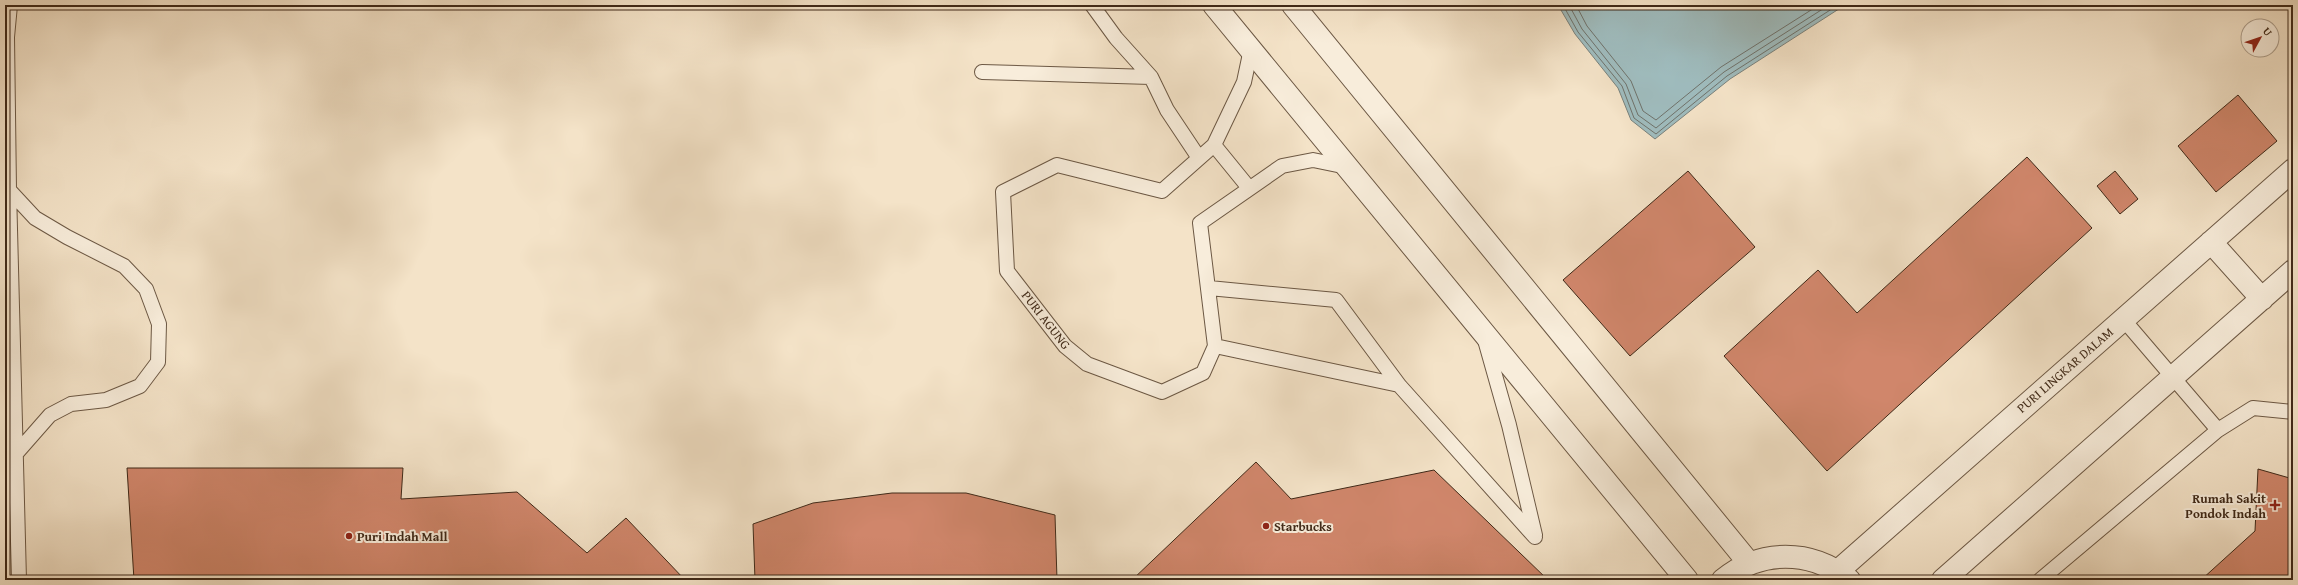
<svg xmlns="http://www.w3.org/2000/svg" width="2298" height="585" font-family="'Gentium Book Plus',serif">
<rect width="100%" height="100%" fill="#f4e3c8"/>
<filter id="stains"><feTurbulence type="fractalNoise" baseFrequency=".005" numOctaves="4"/><feColorMatrix values="0 0 0 0 .2 0 0 0 0 .09 0 0 0 0 .02 0 0 0 .5 -.17"/></filter>
<radialGradient id="worn" r=".72"><stop offset=".6" stop-color="#630" stop-opacity="0"/><stop offset="1" stop-color="#630" stop-opacity=".3"/></radialGradient>
<!-- water -->
<path fill="#9fbcbe" stroke="#79817c" d="M1558,5H1845L1730,79L1655,139L1631,120L1618,88L1575,34Z"/>
<g fill="none" stroke-linecap="round" stroke-linejoin="round">
<!-- shore -->
<path stroke="#6f726b" stroke-width="1" d="M1563,5L1578,32L1622,86L1634,118L1656,134L1727,76L1838,5
M1569,5L1582,29L1626,84L1638,115L1656,128L1724,72L1829,5
M1576,5L1587,26L1631,81L1643,111L1656,120L1721,67L1819,5"/>
</g>
<!-- building -->
<path fill="#d0866b" stroke="#3f2918" d="M2238,95L2277,141L2216,192L2178,146Z
M2027,157L2092,228L1827,471L1724,356L1818,270L1857,313Z
M1688,171L1755,247L1630,356L1563,280Z
M2115,171L2138,199L2120,214L2097,186Z
M1256,462L1291,499L1434,470L1548,580H1132Z
M127,468H403L401,499L517,492L587,553L626,518L685,580H134Z
M2258,469L2293,479V580H2201L2255,531Z
M892,493H966L1055,515L1057,580H755L753,524L813,503Z"/>
<g fill="none" stroke-linecap="round" stroke-linejoin="round">
<defs>
<path id="service" d="M10,5L7,37L9,190L35,218L67,237L124,266L146,289L159,324L158,362L140,386L106,400L71,404L50,415L14,456
M1092,5L1116,38L1151,77L1167,110L1199,158
M1251,49L1244,82L1214,145L1162,191L1057,165L1003,192L1007,271L1065,346L1087,364L1162,392L1203,373L1215,346L1200,223L1282,166L1313,160L1347,167
M982,72L1151,77
M1214,145L1249,188
M9,190L19,580
M1209,288L1336,300L1399,385
M2123,319L2218,430
M1485,340L1509,425L1535,535
M1215,346L1399,385L1535,537
M2040,580L2218,430L2253,408L2293,412"/>
<path id="minor" d="M1214,5L1687,580
M1293,5L1749,563
M2211,242L2262,299
M1838,571L2293,170
M1723,580C1760,549 1811,549 1849,580
M1943,580L2293,271"/>
</defs>
<!-- service casing -->
<use href="#service" stroke="#6c5844" stroke-width="16"/>
<!-- minor casing -->
<use href="#minor" stroke="#6c5844" stroke-width="24"/>
<!-- service -->
<use href="#service" stroke="#f8eddb" stroke-width="14"/>
<!-- minor -->
<use href="#minor" stroke="#f8eddb" stroke-width="22"/>
</g>
<!-- markers -->
<g fill="#8f2418" stroke="#f8eddb" stroke-width="1.5">
<path d="M2273 499h4v4h4v4h-4v4h-4v-4h-4v-4h4z"/>
<circle cx="1266" cy="526" r="4"/>
<circle cx="349" cy="536" r="4"/>
</g>
<g text-anchor="middle" dominant-baseline="central" stroke-width="4" stroke-linejoin="round" paint-order="stroke">
<!-- street labels -->
<g font-size="13" fill="#3f2918" stroke="#f8eddb">
<text transform="translate(1046 320) rotate(52)">PURI AGUNG</text>
<text transform="translate(2065 370) rotate(-41)">PURI LINGKAR DALAM</text>
</g>
<!-- poi labels -->
<g font-size="13" font-weight="bold" fill="#3f2918" stroke="#f8eddb" text-anchor="start">
<text x="2266" y="498" text-anchor="end">Rumah Sakit<tspan x="2266" dy="15">Pondok Indah</tspan></text>
<text x="1274" y="526">Starbucks</text>
<text x="357" y="536">Puri Indah Mall</text>
</g>
</g>
<!-- margin -->
<rect width="2298" height="585" fill="none" stroke="#f4e3c8" stroke-width="20"/>
<rect x="6" y="6" width="2286" height="573" fill="none" stroke="#3f2918" stroke-width="2"/>
<rect x="10" y="10" width="2278" height="565" fill="none" stroke="#3f2918"/>
<!-- north arrow -->
<g transform="translate(2260 38) rotate(50)"><circle r="19" fill="#f8eddb" stroke="#ae9f8d"/>
<path d="M0-3L7 15L0 10L-7 15Z" fill="#8f2418"/>
<text y="-6" font-size="11" font-weight="bold" text-anchor="middle" fill="#3f2918">U</text>
</g>
<rect width="100%" height="100%" filter="url(#stains)"/>
<rect width="100%" height="100%" fill="url(#worn)"/>
</svg>
